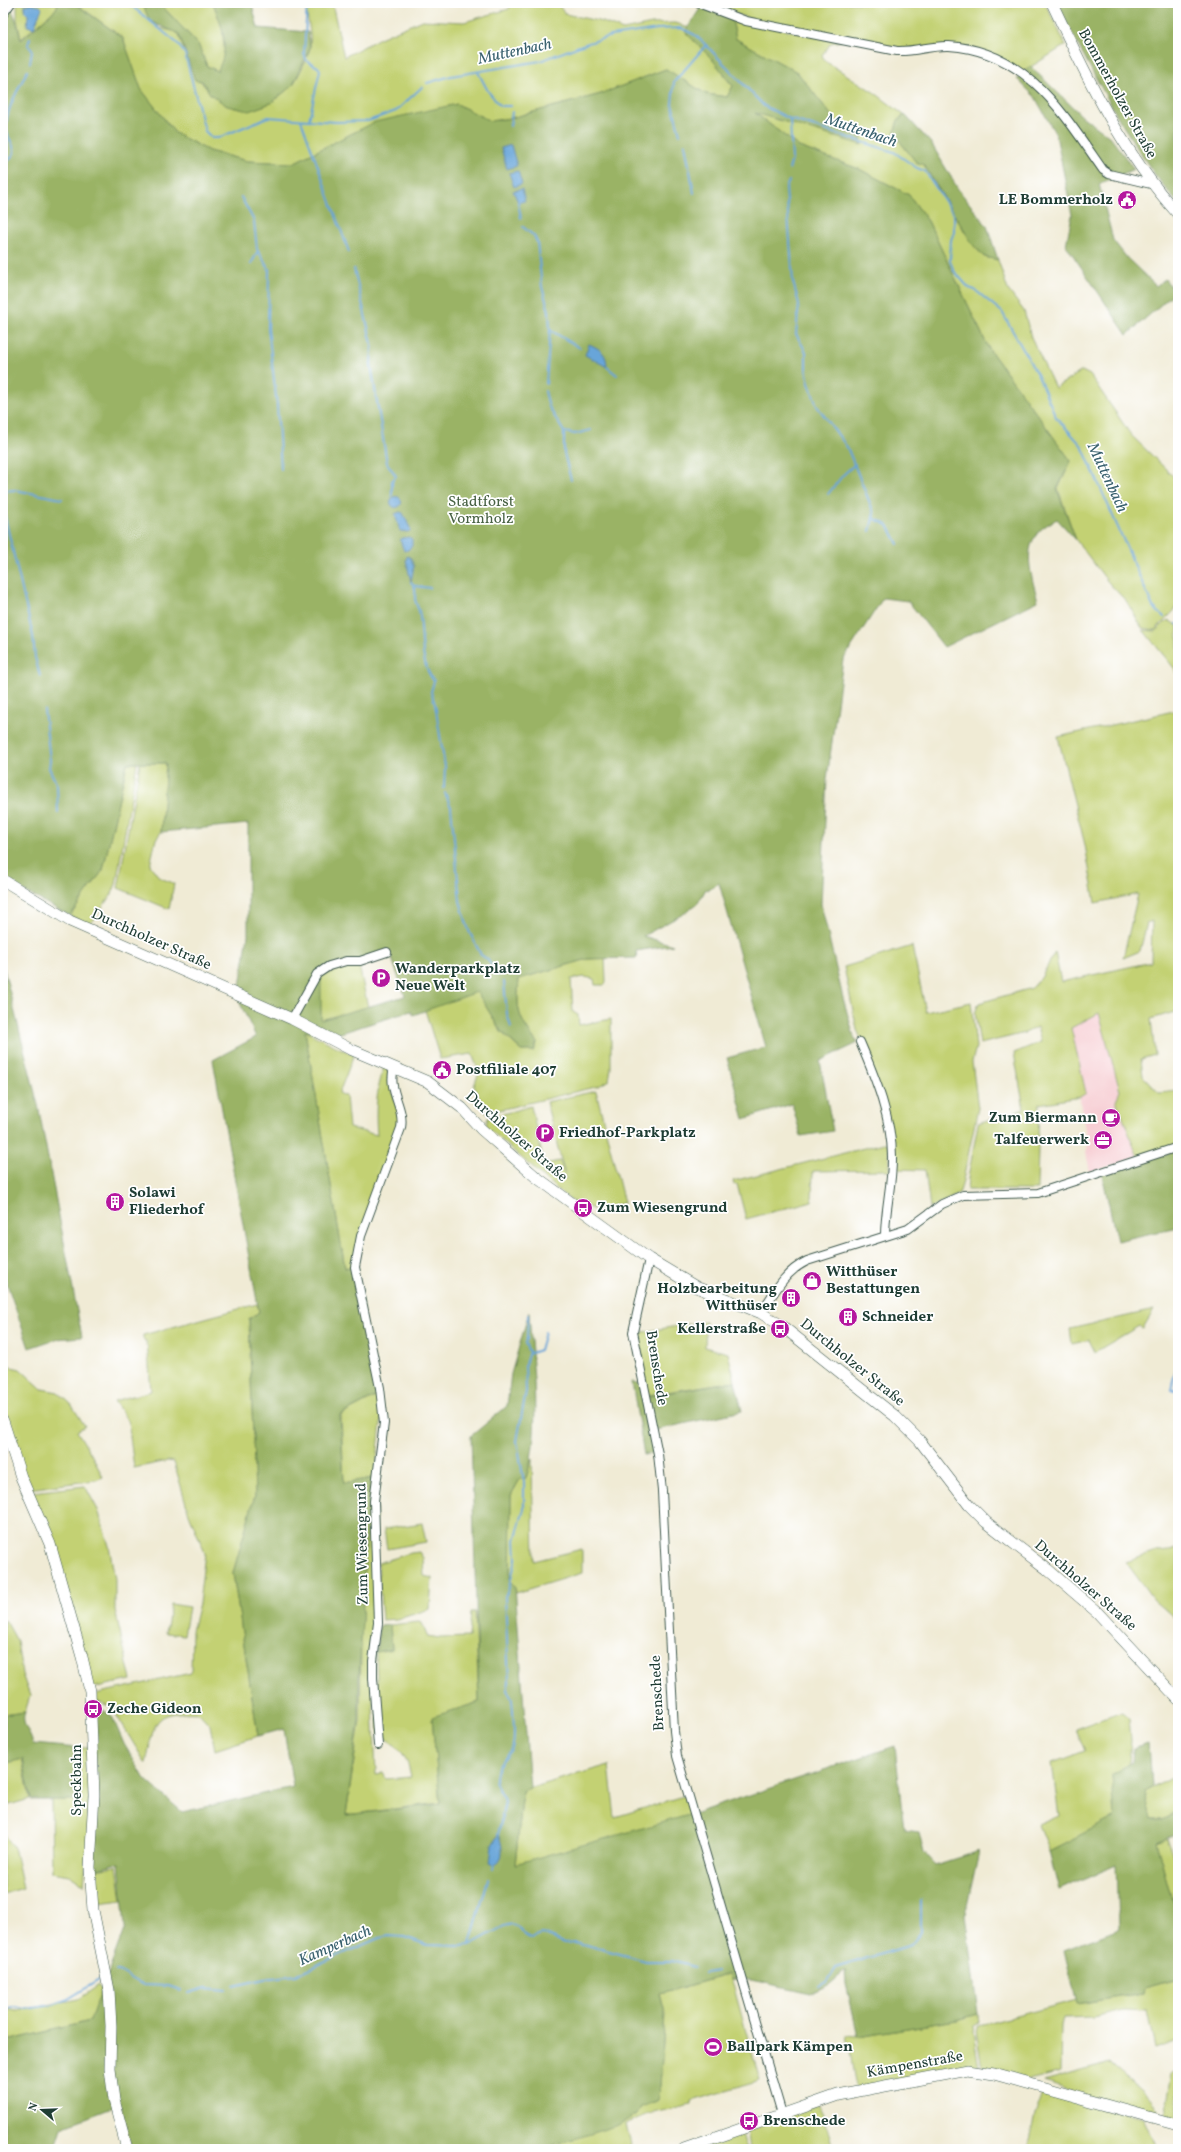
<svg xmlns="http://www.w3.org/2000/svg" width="1181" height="2152" font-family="Vollkorn,serif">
<rect width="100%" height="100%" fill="#fff"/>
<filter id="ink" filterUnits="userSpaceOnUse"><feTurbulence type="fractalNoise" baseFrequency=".025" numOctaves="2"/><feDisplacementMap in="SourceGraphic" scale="8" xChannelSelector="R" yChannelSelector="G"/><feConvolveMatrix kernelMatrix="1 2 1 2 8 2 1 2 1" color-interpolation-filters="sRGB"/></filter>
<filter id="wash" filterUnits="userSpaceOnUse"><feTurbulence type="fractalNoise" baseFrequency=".012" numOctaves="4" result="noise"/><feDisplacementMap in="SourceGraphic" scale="16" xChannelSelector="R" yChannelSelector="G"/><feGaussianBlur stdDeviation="0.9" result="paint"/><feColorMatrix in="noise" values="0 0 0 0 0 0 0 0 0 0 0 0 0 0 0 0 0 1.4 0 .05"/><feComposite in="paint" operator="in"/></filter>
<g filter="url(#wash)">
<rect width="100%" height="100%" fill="#f0ebd5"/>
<!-- built -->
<path fill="#f7cfd4" d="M1099,1012L1120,1091L1116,1100L1138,1157L1090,1172L1086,1153L1088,1146L1079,1097L1086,1093L1071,1028Z"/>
<!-- green -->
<path fill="#c3d173" stroke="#718754" d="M17,3H58L56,9L21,39L17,19Z
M75,3H146L144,8L160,28L177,32L179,34C191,81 232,137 282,94C285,91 291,88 293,84C298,78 308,56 310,48C312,35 307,17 305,3H332L344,57L380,38L422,20L464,22L509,9L511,3H557L565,14L603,22L623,30L652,24L674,23L679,24L685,27L702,28L725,77L733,86L727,97L706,94L666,69L601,94L511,118L490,121L457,104L357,131L293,163L247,161L209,151L175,133L141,89L123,38Z
M159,3H213L222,27L225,55L218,71L207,66L198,44Z
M703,3H1045L1066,45L1024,71L960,46L903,49L751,19Z
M732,19L842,41L831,43L822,55L825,61L875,93L904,115L898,120L894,134L916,162L924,165L973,245L984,257L998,260L1008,290L1024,311L1031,337L1055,388L1082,371L1090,375L1131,435L1178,481V603L1174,611L1155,630L1142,628L1127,602L1108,582L1076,540L1058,489L1071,461L989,349L928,221L909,195L859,169L799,147L754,112L862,144L861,137L836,121L797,72L736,39Z
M1168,620L1178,626V678L1174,668L1143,630L1155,631Z
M1178,710V1011L1151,1019L1155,1055L1141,1059L1143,1076L1159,1093L1178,1091V1144L1138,1157L1116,1100L1120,1091L1099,1013L1071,1028L1086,1093L1080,1097L1039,1104L1037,1190H967L968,1178L978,1123L1024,1109L1014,1053L1041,1042L1037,1027L1025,1033L980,1044L975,1013L979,1003L1032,988L1041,978L1055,952L1061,982L1151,962L1152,921L1147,923L1140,951L1123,958L1138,894L1095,903L1085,845L1058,737Z
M127,763H137L116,884L112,894L89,925L70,916L103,870Z
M140,763H166L161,832L156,839L150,865L159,877L174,884L169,909L118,888Z
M912,946L926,1012L971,1002L976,1047L972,1062L978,1108L962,1185L959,1194L930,1208L925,1170L893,1169L894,1159L866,1050L857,1030L844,967Z
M605,958L606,981L605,985H595L594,979L585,977L571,979L573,1012L578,1015L579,1025L611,1019V1068L609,1080L599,1086L487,1113L474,1086L479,1072L472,1054L440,1059L425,1010L477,991L501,1032L522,1051H534L537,1043C518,1017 516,1011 519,979L588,959Z
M358,961L368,1007L321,1020L320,976Z
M305,1031L354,1055L339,1093L346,1096L349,1128L377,1135C375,1110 376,1091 384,1067L388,1068L391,1086L400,1119L353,1266L345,1268Z
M596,1091L624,1203L596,1210L588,1207L585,1211L560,1192L488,1128L486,1125L488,1118L531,1106L544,1164L560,1161L566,1179L546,1102Z
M884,1143L889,1144L890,1170L813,1171L812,1201L746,1219L737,1184L734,1185L733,1181Z
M257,1304L259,1312L249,1319L255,1495L233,1573L258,1736L215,1750L210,1725L199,1713C151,1710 155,1722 146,1764L112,1708L96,1701L95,1694L191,1673L192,1631L199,1603L205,1553L189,1514L174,1462L168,1461L134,1468L128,1421L114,1401L151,1391L147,1342L143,1339V1335Z
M1154,1310L1143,1328L1139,1326L1095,1352L1089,1340L1072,1344L1070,1329Z
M706,1321L705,1347L728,1353L735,1381L648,1395L637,1333Z
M3,1365L20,1369L42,1389L58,1392L71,1404L85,1426L77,1431L91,1454L103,1477L96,1480L29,1489L18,1462L3,1413Z
M379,1395L382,1414L377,1459L373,1705L376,1774L383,1773L386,1779L411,1777C407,1754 399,1746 379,1735L376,1652L392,1649L390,1625L419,1622L422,1623L427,1636L440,1638L469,1637L471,1612H475L479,1702L432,1718L440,1803L346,1815L360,1721L361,1634L368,1508L373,1478L344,1483L341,1415Z
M532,1459L534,1561L582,1549V1573L516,1593L515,1586L510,1581L511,1495L520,1479L526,1478Z
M85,1486L98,1510L109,1546L115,1579V1610L131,1680L92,1688L32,1492Z
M422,1523L426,1542L387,1549L384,1529Z
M1178,1549V1621L1153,1599L1126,1562L1159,1551Z
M419,1552L423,1558L424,1576L432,1578L430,1609L398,1619L382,1620L378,1563L411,1553Z
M171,1604L189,1607L184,1635L166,1633Z
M3,1620L6,1621L17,1641L22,1674L30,1696L25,1712L3,1715Z
M1122,1712L1129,1718L1131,1741L1129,1763L1112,1776L1116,1817L1049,1851L1038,1825L1059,1816L1052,1763L1085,1751L1076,1729Z
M77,1748H89L91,1799L84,1885L69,1875L52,1872L51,1800H77Z
M22,1759L30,1799L9,1805C4,1814 0,1829 7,1838C10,1843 13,1844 15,1851C18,1863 20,1876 23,1888L3,1894V1764Z
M609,1765L615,1817L687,1795L692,1815L515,1865L523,1790Z
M1178,1775V1811L1163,1819H1151L1144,1792Z
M1166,1838L1178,1869V1902L1173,1904L1156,1842Z
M117,1866L122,1900L98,1903L93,1869Z
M730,1974L760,2081L691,2101V2104L649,2114L625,2124L631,2149H541L636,2115L641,2107L659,2100L665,2013L660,1994Z
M1178,1978V2041L1155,2049L1147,2011L1123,2010L1093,2017L1063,2018L1061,2025L1060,2073L1029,2081L982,2068L976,2030L978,2026L1077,2000L1078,2004L1143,1993L1144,1987Z
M99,1985L102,1990L90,2021L3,2042V2012L6,2009L17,2011L79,1999Z
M978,2014L979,2023L974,2026L973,2030L979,2068L856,2088L847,2035L858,2036L957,2020Z
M1110,2063C1124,2078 1157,2097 1161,2118L1043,2082Z
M1178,2071V2122L1165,2116L1172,2072Z
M1043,2093L1143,2118L1158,2149H1027L1035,2115Z
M817,2103L824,2116L833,2149H750L747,2129Z
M742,2131L746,2149H692Z"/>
<!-- forest -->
<path fill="#9ab365" stroke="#5c784c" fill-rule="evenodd" d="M3,3H9L16,20L21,40L56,9L58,3H74L123,38L141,89L175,133L209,151L247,161L293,163L375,122L457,104L490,121L511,118L601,94L666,69L706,94L727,97L733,86L712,59L685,32L701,7L732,19L736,39L797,72L836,121L861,137L862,145L755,113L799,147L859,169L909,195L928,221L989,349L1071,461L1057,489L1076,540L1057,519C1050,523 1042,527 1037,534C1022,552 1033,581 1038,601L944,647L908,601L883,598L843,660L827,779L821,904L843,998L854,1037L858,1043L820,1061L833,1131L801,1136L792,1104L744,1119L727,1058L766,1047L719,883L709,890L706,889L698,903L685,913L643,936L673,945L636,951L637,958L588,959L519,979C516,1011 518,1017 537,1043L534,1051H522L501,1031L477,992L413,1015L411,1011L331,1036L305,1031L345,1268L353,1266L364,1331L379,1395L340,1415L344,1483L373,1478L368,1508L359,1678V1721L346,1815L440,1804L432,1717L479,1702L471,1436L507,1406L511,1374L529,1312C532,1363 542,1430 526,1478L520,1479L511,1495L510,1581L515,1586L530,1788L523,1791L515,1864L696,1813L895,1746L904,1830L919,1832L924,1853L935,1865L979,1851L965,1915L978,2014L957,2020L858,2036L846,1984L845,1971L830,1984L811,1993L751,1980L731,1979L729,1974L660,1994L665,2013L659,2100L641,2107L636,2115L618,2125L541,2149H131L120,2105L62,2127L55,2149H3V2042L90,2021L125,1927L119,1863L93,1869L94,1708L97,1706L112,1716L124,1744L145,1779L182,1812L293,1787L284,1729L258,1736L233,1573L255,1495L249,1319L259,1312L213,1060L256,1037L238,999L248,935V824L161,832L166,763H127L103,870L70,916L3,880ZM389,950L405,996L321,1020V976Z
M146,3H159L198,44L207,66L217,71C231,48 222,26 213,3L252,4L258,28L308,32L310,48L293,85L271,103L249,111L227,106L210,94L202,81L195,80L179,34L150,21L144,8Z
M1057,3H1178V203C1155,178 1138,149 1120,121C1098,82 1076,43 1057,3Z
M1030,66L1083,117L1110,137L1134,169L1099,184L1113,240L1127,258L1156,286L1165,279L1175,292L1127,335L1066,245L1072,215L1056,135L1035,97L1017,79Z
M905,115L931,143L958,189L987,226L998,260L985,257L973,245L924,165L916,162L894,134L898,120Z
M3,965L38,1105L82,1337L56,1339L29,1348L3,1272Z
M1178,1150V1227L1117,1241L1102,1174Z
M735,1381L742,1411L651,1431L655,1452L644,1455L632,1382L639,1383L643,1397Z
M390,1625L392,1649L376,1652L379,1626Z
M25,1712C20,1724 30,1731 33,1744L77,1748V1800H31L23,1759L3,1764V1715Z
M1149,1743L1152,1787L1145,1792L1151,1819H1163L1178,1811V1833L1156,1842L1178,1922V1978L1144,1987L1143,1993L1077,2004L1064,1950L1119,1929L1117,1864L1059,1890L1049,1851L1115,1817L1112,1776L1132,1761L1133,1748Z"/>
<!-- water -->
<path fill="#68a5d9" stroke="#447186" d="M29,4L40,6L42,8L34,28L27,26L28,15L24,11L25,5Z
M511,145L517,166L507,169L501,148Z
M518,171L522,184L514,187L509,173Z
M522,189L525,201L518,202L513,191Z
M589,344C601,349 607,354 607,367L585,355Z
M390.5 502a5.5 5.5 0 1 1 11 0a5.5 5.5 0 1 1-11 0Z
M400,512L403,513L411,530L408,532L400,531L395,514Z
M403,538L409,537L412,539V546L408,550L404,551L400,540Z
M407,556L411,558L414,566L411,582L406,560Z
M498,1835C503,1842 505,1863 494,1865L490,1863L492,1845Z"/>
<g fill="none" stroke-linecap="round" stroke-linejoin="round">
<!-- stream -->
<path stroke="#68a5d9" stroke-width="2" d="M128,3L177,43L185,54L205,131L212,138H218L268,117L336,122L368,121L396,111L422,87
M307,3L304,54L307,61L318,67L320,70L309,120
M30,38L28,45L32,50L30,63
M478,72L488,91L500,106H511
M427,83L451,76L540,61L582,45L611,36L658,29L681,28L695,35L706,45L764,106L790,119L894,152L917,168L925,171L954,215V232L951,240L950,261L954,271L969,288L975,290L1002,312L1038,376L1056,417L1082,446L1153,607L1164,617
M301,120L349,252
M510,126L512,112
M680,134L672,104L674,82L706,45
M685,144L694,193
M3,165C25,149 7,144 6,127C6,108 20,87 27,71
M789,169L792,160L790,119
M789,181L786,188L793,282L799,304L796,334L806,352V369L809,383L817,406L847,447L874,513L873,518L888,525L898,544
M241,197L254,221L257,249L269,269L268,328L277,405L281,469
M518,202L521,218
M523,227L534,236L537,242L542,287L549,311L550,330L546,384
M251,264L258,251
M354,269L372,344L371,365L387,463L396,476L392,481V496
M550,330L580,348
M607,367L617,375
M545,391L549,407L564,432V453L571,480
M564,432L575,434L591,430
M3,491L15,490L62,499
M828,494L843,475L855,464
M3,509L33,636L35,657L40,676
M870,531L873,518
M411,582C417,588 415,592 415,599C416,605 420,611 420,617C423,639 420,664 434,681L431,692L435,704L445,767L444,788
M415,586L430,588
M1177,624H1178
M44,710L50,760L49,768L57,785L58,812
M445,793L451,807L460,901L469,931L481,955L487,959L498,975
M504,982L507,1014L511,1027
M528,1354L540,1350L545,1332
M1176,1390H1171L1178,1360
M498,1835L505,1802C504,1793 494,1787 495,1777C496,1764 506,1758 512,1748C516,1740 513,1711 512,1701C512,1697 509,1694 507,1690L509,1682L505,1596L508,1591L516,1559L515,1540L524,1509V1482L517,1441L526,1391L525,1364L529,1352L525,1343L527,1339L528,1315
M493,1869L494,1865
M470,1944L488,1879
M116,1971H119L143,1985L168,1986L181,1990
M704,1973L717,1971
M234,1986L264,1979L296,1975L321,1963L379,1938L389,1936L404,1937L428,1945L461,1946L470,1945L504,1926L512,1924L518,1927L524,1935L532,1939L538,1935L542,1934L564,1943L576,1942L646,1961H672L694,1967
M819,1986L826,1982L835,1968L911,1945L921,1932V1900
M189,1993L206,1988L226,1990
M3,2010L15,2007L26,2009L53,2005L68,1999L99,1980"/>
</g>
</g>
<g filter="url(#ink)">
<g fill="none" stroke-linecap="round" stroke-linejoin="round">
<defs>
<path id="street" d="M698,3L746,21L897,51C915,52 931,45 949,46C1027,51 1063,113 1103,170L1109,174L1151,184
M3,14L11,3
M292,1019L317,974L329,966L346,961H360L387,952
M860,1042C875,1077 893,1121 892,1160C892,1185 885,1210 885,1236
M649,1259L633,1332L658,1454L662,1491L674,1731L677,1756L782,2114
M761,1313C774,1293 784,1272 807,1261L908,1229L942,1204L963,1195L1038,1193L1178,1147
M378,1745L373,1678V1661L378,1623L374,1501L384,1423L380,1388L355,1267L361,1236L401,1128C405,1107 387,1091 394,1068"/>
<path id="secondary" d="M1052,3C1087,78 1122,152 1178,214
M3,880L70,921L292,1019L350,1049L428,1082L462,1108L481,1129L536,1177L649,1259L696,1287L761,1313L782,1326L895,1416L920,1441L969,1505L986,1522L1047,1569L1097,1612L1178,1699
M3,1421L21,1477L50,1544L82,1657L90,1691L94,1795L90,1867L93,1910L109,1990L111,2026L110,2069L114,2100L127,2149
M684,2149L838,2095L968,2070L994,2074L1178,2125"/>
</defs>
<!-- street casing -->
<use href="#street" stroke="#3e574c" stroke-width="10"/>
<!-- secondary casing -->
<use href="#secondary" stroke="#3e574c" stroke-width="12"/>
<!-- street -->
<use href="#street" stroke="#fff" stroke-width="8"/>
<!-- secondary -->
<use href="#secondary" stroke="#fff" stroke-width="11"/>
</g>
</g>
<!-- icons -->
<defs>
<symbol id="civic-disc" viewBox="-11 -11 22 22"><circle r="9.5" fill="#b5179e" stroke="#fff"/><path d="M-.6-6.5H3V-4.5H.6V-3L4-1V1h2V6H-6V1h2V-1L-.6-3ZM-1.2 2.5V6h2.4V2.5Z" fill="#fff"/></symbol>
<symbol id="parking-disc" viewBox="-11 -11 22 22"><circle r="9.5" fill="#b5179e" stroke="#fff"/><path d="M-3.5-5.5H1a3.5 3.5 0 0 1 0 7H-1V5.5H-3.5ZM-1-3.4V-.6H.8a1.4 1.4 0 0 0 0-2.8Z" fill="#fff"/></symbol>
<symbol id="cafe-disc" viewBox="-11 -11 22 22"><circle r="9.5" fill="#b5179e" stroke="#fff"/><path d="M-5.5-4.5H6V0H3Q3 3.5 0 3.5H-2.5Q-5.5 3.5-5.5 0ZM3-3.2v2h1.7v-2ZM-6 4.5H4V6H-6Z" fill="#fff"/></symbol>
<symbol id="office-disc" viewBox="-11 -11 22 22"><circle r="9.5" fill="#b5179e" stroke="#fff"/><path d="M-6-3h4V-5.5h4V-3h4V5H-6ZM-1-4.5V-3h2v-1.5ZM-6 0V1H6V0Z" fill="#fff"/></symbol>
<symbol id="building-disc" viewBox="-11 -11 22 22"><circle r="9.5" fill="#b5179e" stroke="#fff"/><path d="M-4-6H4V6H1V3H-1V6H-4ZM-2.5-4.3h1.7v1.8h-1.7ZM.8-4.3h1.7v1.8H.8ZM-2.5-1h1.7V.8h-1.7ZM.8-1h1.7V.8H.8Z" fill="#fff"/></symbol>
<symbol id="bus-disc" viewBox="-11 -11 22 22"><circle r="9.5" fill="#b5179e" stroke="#fff"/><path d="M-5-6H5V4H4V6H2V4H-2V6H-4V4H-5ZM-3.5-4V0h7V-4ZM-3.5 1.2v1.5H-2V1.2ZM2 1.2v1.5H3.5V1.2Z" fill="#fff"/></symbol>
<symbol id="shop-disc" viewBox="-11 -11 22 22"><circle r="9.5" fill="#b5179e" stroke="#fff"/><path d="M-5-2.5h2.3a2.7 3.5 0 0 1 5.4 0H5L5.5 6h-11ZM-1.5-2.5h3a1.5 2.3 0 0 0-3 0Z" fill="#fff"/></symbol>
<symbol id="stadium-disc" viewBox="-11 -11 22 22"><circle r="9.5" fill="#b5179e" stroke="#fff"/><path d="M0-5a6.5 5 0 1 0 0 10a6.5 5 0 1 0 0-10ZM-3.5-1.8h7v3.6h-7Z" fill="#fff"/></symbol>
</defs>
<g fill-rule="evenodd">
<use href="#civic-disc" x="1116" y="189" width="22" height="22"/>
<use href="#parking-disc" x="370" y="967" width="22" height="22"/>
<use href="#civic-disc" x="431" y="1059" width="22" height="22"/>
<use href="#cafe-disc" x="1100" y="1107" width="22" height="22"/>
<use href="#parking-disc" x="534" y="1122" width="22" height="22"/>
<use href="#office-disc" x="1092" y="1129" width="22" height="22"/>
<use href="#building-disc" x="104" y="1191" width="22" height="22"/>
<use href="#bus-disc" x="572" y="1197" width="22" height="22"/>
<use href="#shop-disc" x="801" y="1270" width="22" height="22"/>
<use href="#building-disc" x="780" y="1287" width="22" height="22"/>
<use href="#building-disc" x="837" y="1306" width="22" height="22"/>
<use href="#bus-disc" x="769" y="1318" width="22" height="22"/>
<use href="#bus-disc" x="82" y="1698" width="22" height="22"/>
<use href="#stadium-disc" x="702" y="2036" width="22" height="22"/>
<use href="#bus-disc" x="738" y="2110" width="22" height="22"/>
</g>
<g text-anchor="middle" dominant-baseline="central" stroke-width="3.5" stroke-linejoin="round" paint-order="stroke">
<!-- street labels -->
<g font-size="15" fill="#1f3d34" stroke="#fff">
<text transform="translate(1117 94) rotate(61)">Bommerholzer Straße</text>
<text transform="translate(151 940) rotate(24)">Durchholzer Straße</text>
<text transform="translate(516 1137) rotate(41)">Durchholzer Straße</text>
<text transform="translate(852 1363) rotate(39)">Durchholzer Straße</text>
<text transform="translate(656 1368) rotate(81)">Brenschede</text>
<text transform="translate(363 1544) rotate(-91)">Zum Wiesengrund</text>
<text transform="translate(1085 1586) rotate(41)">Durchholzer Straße</text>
<text transform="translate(658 1693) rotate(-93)">Brenschede</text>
<text transform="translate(77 1780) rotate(-90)">Speckbahn</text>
<text transform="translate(915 2065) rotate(-10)">Kämpenstraße</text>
</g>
<!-- poi labels -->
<g font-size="15" font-weight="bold" fill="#1f3d34" stroke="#fff" text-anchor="start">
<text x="1113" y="200" text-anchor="end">LE Bommerholz</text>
<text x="395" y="969">Wanderparkplatz<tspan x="395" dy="17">Neue Welt</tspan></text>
<text x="456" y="1070">Postfiliale 407</text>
<text x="1097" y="1118" text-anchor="end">Zum Biermann</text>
<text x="559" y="1133">Friedhof-Parkplatz</text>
<text x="1089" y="1140" text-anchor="end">Talfeuerwerk</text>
<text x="129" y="1193">Solawi<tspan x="129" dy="17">Fliederhof</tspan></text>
<text x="597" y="1208">Zum Wiesengrund</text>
<text x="826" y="1272">Witthüser<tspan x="826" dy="17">Bestattungen</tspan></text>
<text x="777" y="1289" text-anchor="end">Holzbearbeitung<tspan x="777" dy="17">Witthüser</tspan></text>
<text x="862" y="1317">Schneider</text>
<text x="766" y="1329" text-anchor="end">Kellerstraße</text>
<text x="107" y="1709">Zeche Gideon</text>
<text x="727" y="2047">Ballpark Kämpen</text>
<text x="763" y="2121">Brenschede</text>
</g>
<!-- park labels -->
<g font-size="15" fill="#486244" stroke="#fff">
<text x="481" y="502">Stadtforst<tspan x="481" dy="17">Vormholz</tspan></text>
</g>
<!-- water labels -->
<g font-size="16" font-style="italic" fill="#39616e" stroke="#fff">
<text transform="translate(515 52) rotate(-12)">Muttenbach</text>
<text transform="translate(861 131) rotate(19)">Muttenbach</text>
<text transform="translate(1107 478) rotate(65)">Muttenbach</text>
<text transform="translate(335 1946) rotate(-24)">Kamperbach</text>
</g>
</g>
<!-- margin -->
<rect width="1181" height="2152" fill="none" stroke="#fff" stroke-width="16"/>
<!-- north arrow -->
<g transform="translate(42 2110) rotate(289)" stroke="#ffffff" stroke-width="3" paint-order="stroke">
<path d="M0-3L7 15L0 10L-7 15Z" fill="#1f3d34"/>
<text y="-6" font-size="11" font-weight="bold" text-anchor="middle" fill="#1f3d34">N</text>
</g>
</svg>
